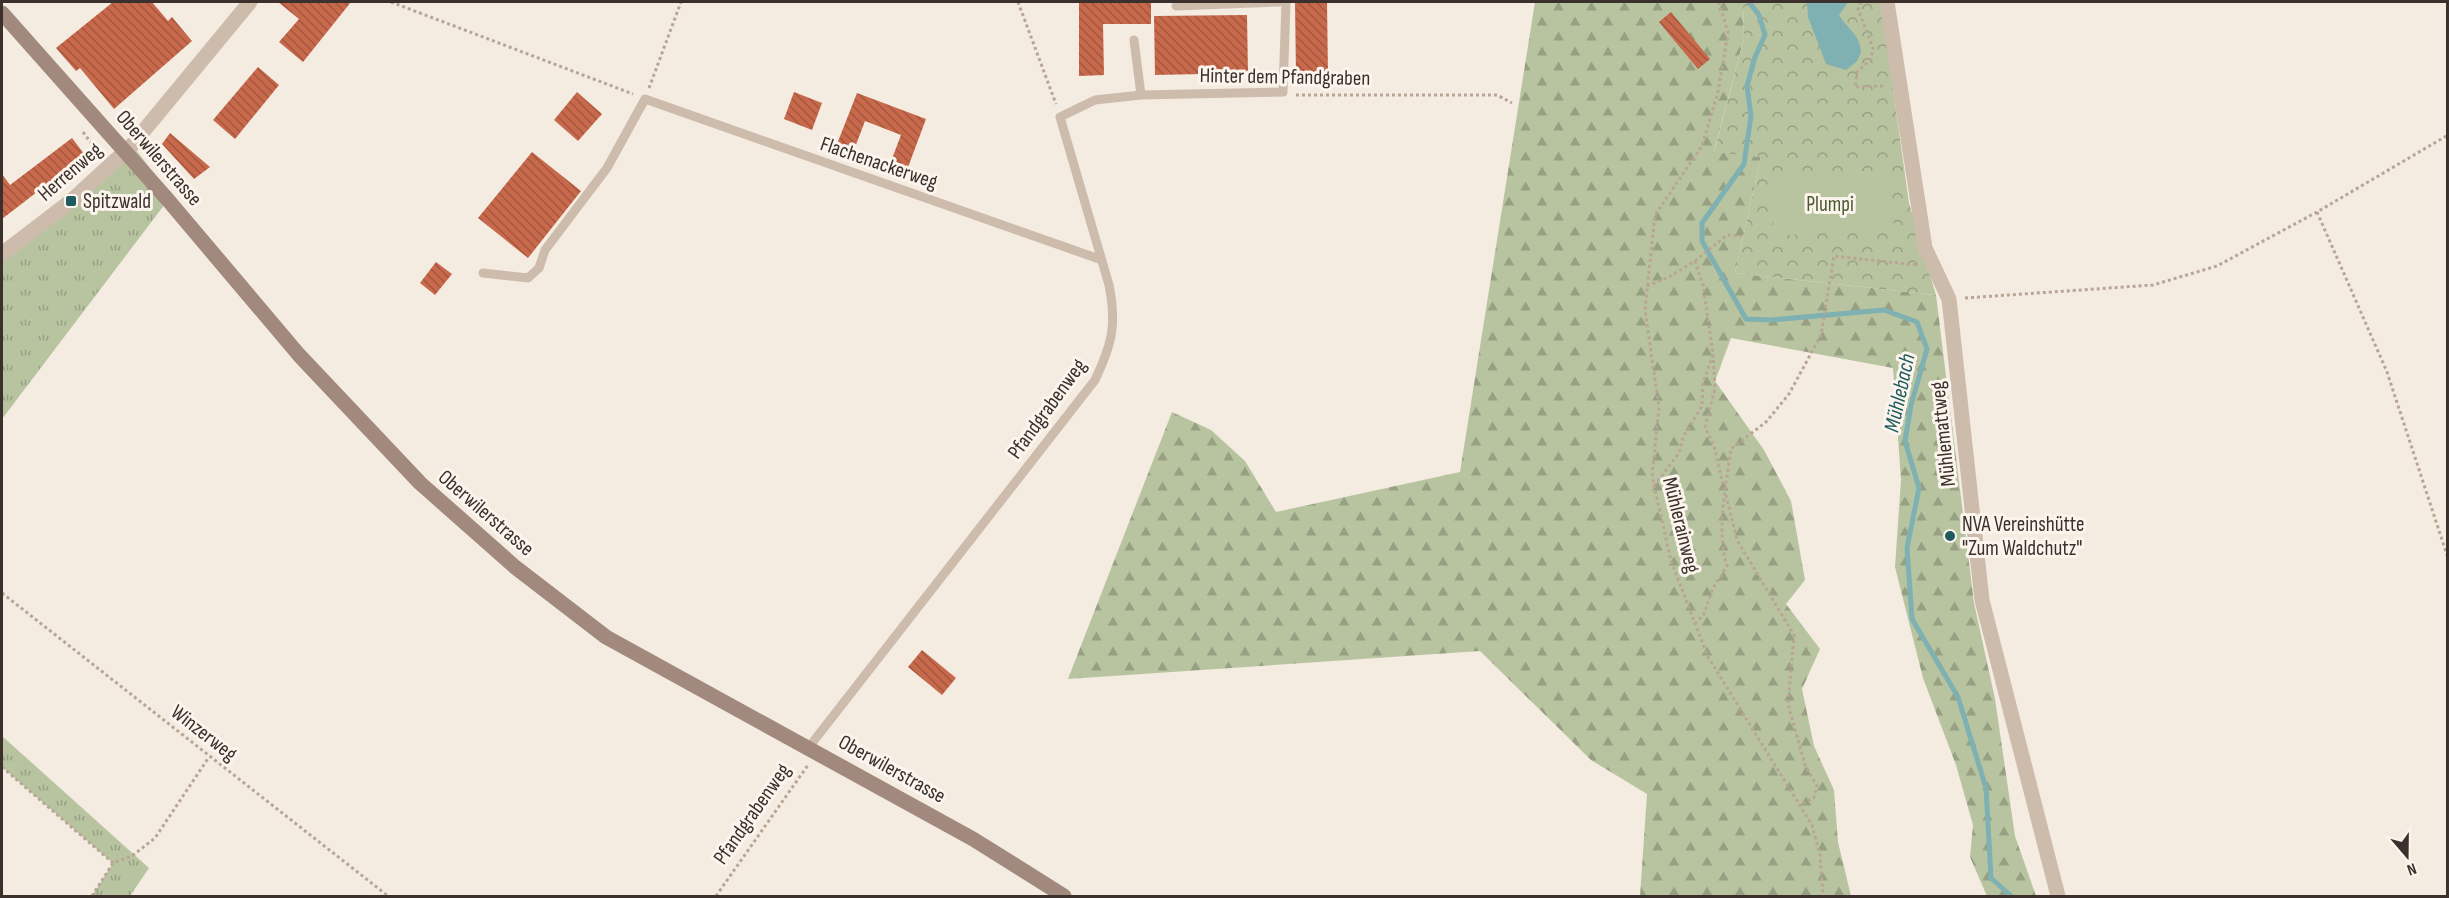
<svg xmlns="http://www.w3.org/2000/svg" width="2449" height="898" font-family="'Sofia Sans Condensed',sans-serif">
<defs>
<pattern id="grass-tufts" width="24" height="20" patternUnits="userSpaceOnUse" patternTransform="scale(1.5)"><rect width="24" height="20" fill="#b8c4a0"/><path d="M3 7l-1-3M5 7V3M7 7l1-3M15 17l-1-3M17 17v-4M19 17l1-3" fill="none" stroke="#97a083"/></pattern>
<pattern id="forest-firs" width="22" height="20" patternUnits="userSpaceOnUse" patternTransform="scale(1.5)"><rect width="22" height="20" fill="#b8c4a0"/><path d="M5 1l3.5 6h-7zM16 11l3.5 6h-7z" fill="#97a083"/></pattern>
<pattern id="park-crowns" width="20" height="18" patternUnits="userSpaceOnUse" patternTransform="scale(1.5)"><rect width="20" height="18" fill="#b8c4a0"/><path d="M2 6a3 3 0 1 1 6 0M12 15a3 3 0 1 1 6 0" fill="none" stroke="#97a083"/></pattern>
<pattern id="building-back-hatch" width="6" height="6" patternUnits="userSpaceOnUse" patternTransform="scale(1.5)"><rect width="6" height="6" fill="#c8694b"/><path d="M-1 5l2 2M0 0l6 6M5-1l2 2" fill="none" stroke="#a4573f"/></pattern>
</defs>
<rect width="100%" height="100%" fill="#f4ebe1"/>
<!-- grass -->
<path fill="url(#grass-tufts)" d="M132,145L182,209L168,200L2,419V256Z
M2,736L149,868L130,896H92L113,863L2,767Z"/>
<!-- forest -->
<path fill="url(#forest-firs)" d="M1535,2H1743L1744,38L1714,151L1761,157L1735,273L1936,295L1974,603L1995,699L2015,836L2036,896H1987L1970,857L1973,825L1956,765L1923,678L1895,567L1901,480L1893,368L1731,338L1715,381L1764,450L1791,501L1805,580L1786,604L1820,649L1802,689L1814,746L1834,790L1838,842L1851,896H1640L1647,794L1591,760L1480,651L1068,679L1172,412L1211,430L1245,461L1276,512L1460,472Z"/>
<!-- park -->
<path fill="url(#park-crowns)" d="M1743,2H1881L1909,203L1936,295L1735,273L1761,157L1714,152L1744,38Z"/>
<!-- pitch -->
<path fill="#b8c4a0" d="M1890,170L1894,229L1774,236L1771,177Z"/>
<!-- water -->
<path fill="#7fb0b2" d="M1807,2H1848L1839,15C1848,30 1860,34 1861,52L1857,61L1846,70L1826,64L1808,17Z"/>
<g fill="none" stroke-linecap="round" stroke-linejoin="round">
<!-- stream -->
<path stroke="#7fb0b2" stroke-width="5" d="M1749,2L1759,15L1765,35L1755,57L1747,86L1751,116L1744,164L1702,223V241L1746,319L1771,320L1884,310L1917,322L1927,349L1911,405L1905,441L1919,488L1907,548L1912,619L1958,697L1986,788L1991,878L2011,896"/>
</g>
<!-- building -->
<path fill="url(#building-back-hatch)" d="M113,2H152L168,21L172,17L192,41L114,109L80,68L76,71L56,48Z
M278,2H351L303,62L279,42L299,19Z
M1079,2H1151V24H1103L1104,75L1079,76Z
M1295,2H1327L1328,74H1296Z
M1671,12L1710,59L1698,69L1659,22Z
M1247,15L1248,73L1155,75L1154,16Z
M258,67L279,85L235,139L213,120Z
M577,92L602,114L578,141L554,120Z
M794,92L822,103L812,130L784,119Z
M857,93L926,119L907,170L890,164L901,135L865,121L854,150L837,144Z
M170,133L210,167L194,179L162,144Z
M72,138L85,155L2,219V174L10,185Z
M532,152L581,191L528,258L478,218Z
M436,262L452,274L435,295L420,283Z
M922,650L956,678L942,695L908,667Z"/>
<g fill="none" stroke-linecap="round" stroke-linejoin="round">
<!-- path -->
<path stroke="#b9a596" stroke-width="3" stroke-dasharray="3 3" stroke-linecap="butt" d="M391,2L633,94
M1018,2L1056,104
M1719,2L1728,33L1718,92L1702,146L1655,215L1645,310L1659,407L1652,476L1671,561L1708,657L1812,825L1820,855L1823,896
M1861,2L1858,9L1873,48L1871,59L1857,72L1855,87L1885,86
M649,88L681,2
M1296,95H1497L1512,103
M83,132L94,147L92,161
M2317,212L2387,372L2448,558
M1695,261L1727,235L1741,236
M1647,286L1669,277L1695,261L1703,285L1713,354L1703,383L1702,406L1683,437L1679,453L1654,486
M1965,298L2153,285L2217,266L2317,212L2448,135
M1713,354L1715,388L1705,427L1714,446L1724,489
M1726,495L1737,540L1794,635L1788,704L1805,765L1817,786L1814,798L1801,804
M2,593L388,896
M1695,624L1704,614L1713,588L1727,566C1716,530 1726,486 1731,449L1766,422L1789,394L1821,335L1834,256L1917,265
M2,767L113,863
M92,896L113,863L132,856L155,838L209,757
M716,896L808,765"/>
<!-- lane -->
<path stroke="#cdbbac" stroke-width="9" d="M1176,6L1279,2
M1134,40L1141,95
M483,273L528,278L539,268L545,250L607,168L645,99L1102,260
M809,747L1095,380C1112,344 1117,325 1109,285L1060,117L1095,100L1141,95L1283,92L1286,2"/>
<!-- street -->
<path stroke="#cdbbac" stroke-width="15" d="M1887,2L1925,248L1949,299L1982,600L2058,896
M2,254L71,201L132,145L250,2"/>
<!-- secondary -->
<path stroke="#a18a7d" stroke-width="15" d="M2,13L168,200L299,355L420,483L515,567L606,637L973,839L1064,896"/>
</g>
<!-- markers -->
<g fill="#1f5a5e" stroke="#fbf5ee" stroke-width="2">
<rect x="65" y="195" width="12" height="12" rx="3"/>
<circle cx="1950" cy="536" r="6"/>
</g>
<g text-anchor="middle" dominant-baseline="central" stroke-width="6" stroke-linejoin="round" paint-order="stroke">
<!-- street labels -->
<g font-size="21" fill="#3b302b" stroke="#fbf5ee">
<text transform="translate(1285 77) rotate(1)">Hinter dem Pfandgraben</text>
<text transform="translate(159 158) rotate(49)">Oberwilerstrasse</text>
<text transform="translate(879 163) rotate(19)">Flachenackerweg</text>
<text transform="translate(70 172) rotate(-41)">Herrenweg</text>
<text transform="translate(1047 409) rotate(-54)">Pfandgrabenweg</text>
<text transform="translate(1943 434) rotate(-96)">Mühlemattweg</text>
<text transform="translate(486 513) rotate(41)">Oberwilerstrasse</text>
<text transform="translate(1681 525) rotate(76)">Mühlerainweg</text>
<text transform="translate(204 733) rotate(38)">Winzerweg</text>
<text transform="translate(892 769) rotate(29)">Oberwilerstrasse</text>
<text transform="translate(752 814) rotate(-55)">Pfandgrabenweg</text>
</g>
<!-- poi labels -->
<g font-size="21" fill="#3b302b" stroke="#fbf5ee" text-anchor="start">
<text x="83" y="201">Spitzwald</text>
<text x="1962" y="524">NVA Vereinshütte<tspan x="1962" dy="24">"Zum Waldchutz"</tspan></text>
</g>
<!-- park labels -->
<g font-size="21" fill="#4a5a2e" stroke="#fbf5ee">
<text x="1830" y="204">Plumpi</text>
</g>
<!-- water labels -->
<g font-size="22" font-style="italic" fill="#1f5a5e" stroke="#fbf5ee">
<text transform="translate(1900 393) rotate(-78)">Mühlebach</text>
</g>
</g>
<!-- border -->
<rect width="2449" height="898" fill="none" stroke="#3b302b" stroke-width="6"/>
<!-- north arrow -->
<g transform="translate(2407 856) rotate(160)" stroke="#fbf5ee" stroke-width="4.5" paint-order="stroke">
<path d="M0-4.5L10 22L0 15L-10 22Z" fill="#3b302b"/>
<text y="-9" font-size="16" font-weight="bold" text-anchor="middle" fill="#3b302b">N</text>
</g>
</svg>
